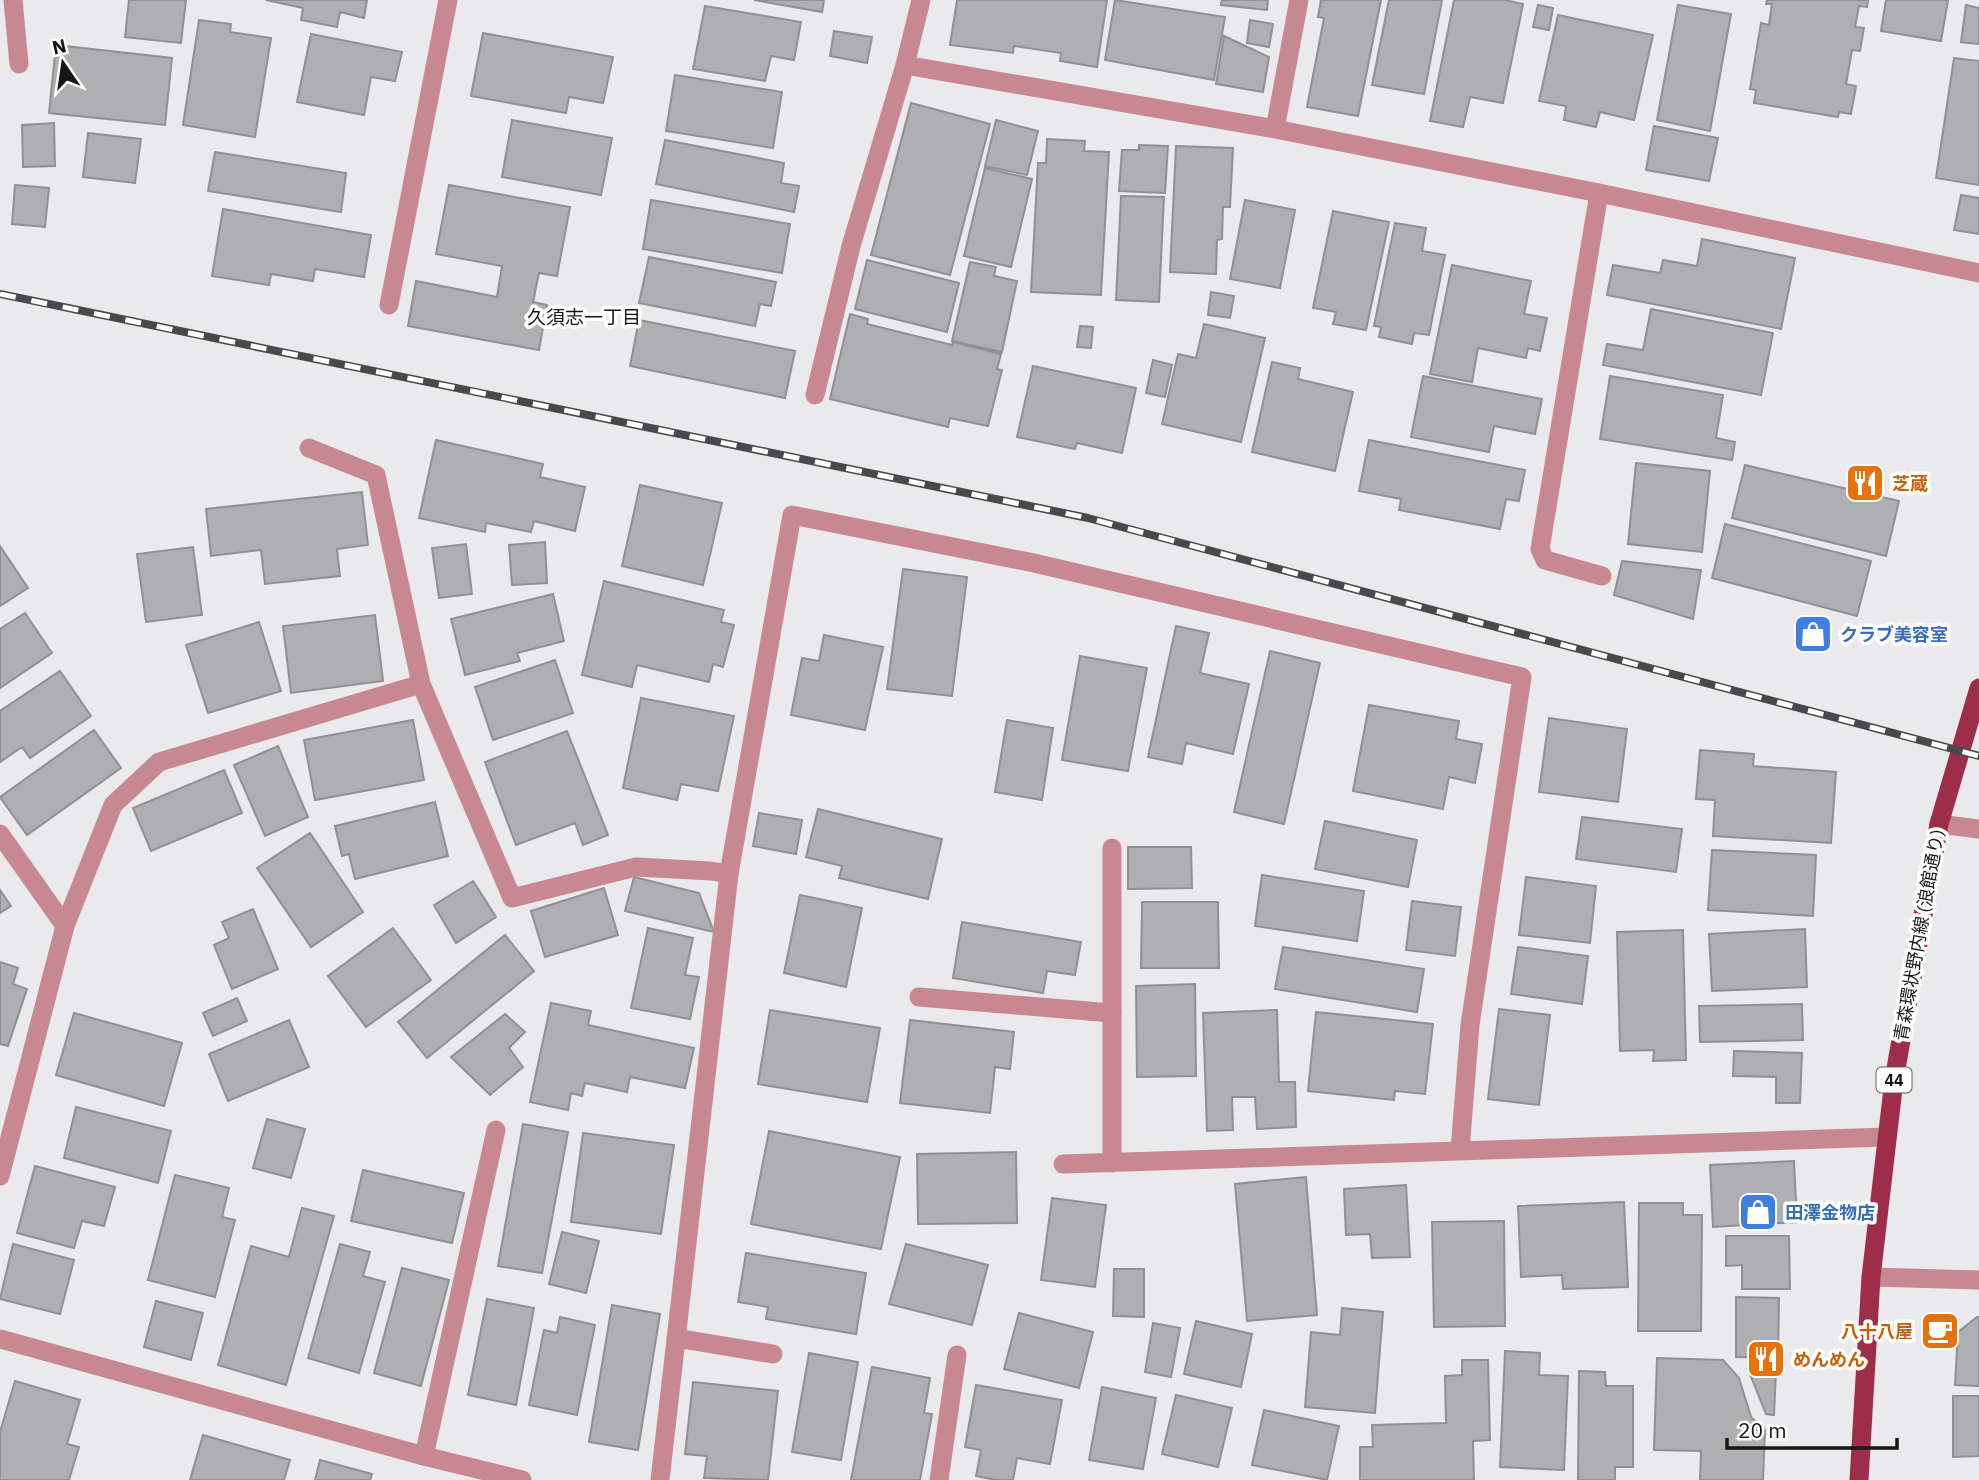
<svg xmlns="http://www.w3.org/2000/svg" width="1979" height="1480" font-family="'IBM Plex Sans','Noto Sans JP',sans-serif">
<rect width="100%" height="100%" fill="#eae9ec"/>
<!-- building -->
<path fill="#afaeb1" stroke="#908f92" stroke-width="2" d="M129,0H186L181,43L125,37Z
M266,0H367L364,18L340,12L337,27L301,20L303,8Z
M754,0H824L822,12Z
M957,0H1107L1097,67L1060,61L1061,53L1014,46L1013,53L950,45Z
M1115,0L1225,17L1214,80L1105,60Z
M1222,0H1268L1267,10L1221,5Z
M1321,0H1381L1358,116L1307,107L1324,18L1318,17Z
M1389,0H1442L1424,94L1372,85Z
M1454,0H1505L1523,4L1503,103L1470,97L1463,127L1430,121Z
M1767,0H1868L1867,7L1859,6L1855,27L1864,28L1860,51L1852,50L1846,84L1856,86L1851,114L1839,112L1838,117L1754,103L1756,90L1750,89L1761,23L1769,25L1772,4H1766Z
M1886,0H1948L1941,41L1881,31Z
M1538,5L1553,8L1549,30L1533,27Z
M1678,5L1731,14L1710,131L1657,120Z
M1966,5L1979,8V44L1961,42Z
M705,6L801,22L794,60L771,56L765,81L693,69Z
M1558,15L1653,35L1634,120L1600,112L1596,127L1564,120L1566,106L1539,101Z
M199,20L231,24L230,32L271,38L255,137L183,125Z
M1250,20L1273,24L1269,47L1247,43Z
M834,31L872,37L867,63L830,56Z
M483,33L613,57L603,103L569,97L566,113L471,96Z
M311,34L402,52L395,81L371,77L364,115L297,102Z
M1224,36L1269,57L1263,92L1216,84Z
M56,45L172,58L165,125L49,113Z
M1954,58L1979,61V185L1936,178Z
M675,75L782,92L773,148L666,131Z
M911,103L990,124L950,275L871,255Z
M512,120L612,138L601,195L502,177Z
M996,120L1038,131L1027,175L985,166Z
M54,123L55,166L23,167L22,125Z
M1654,126L1718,138L1709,181L1646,170Z
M88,133L141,139L135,183L83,177Z
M1047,139L1085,141L1084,151L1109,152L1101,295L1031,292L1038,163H1046Z
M665,140L784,163L781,183L799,186L794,212L656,184Z
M1139,145L1168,146L1165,193L1119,191L1122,150H1139Z
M1176,146L1233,148L1230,207H1223L1222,239L1217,240L1216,274L1170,272Z
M215,152L346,173L341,212L208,191Z
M985,168L1032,179L1011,267L964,256Z
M15,185L49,188L45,227L12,224Z
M449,185L570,207L557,276L539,273L533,302L547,305L539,350L408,326L416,281L497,297L502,266L436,254Z
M1961,195L1979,198V234L1954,230Z
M1121,196L1164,197L1159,302L1116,300Z
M651,200L790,224L782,273L643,249Z
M1245,200L1295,210L1280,288L1230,279Z
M223,209L371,235L364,277L315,269L313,281L271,274L269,285L212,276Z
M1333,211L1389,222L1366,330L1333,324L1336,312L1313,308Z
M1395,223L1426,228L1422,251L1445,255L1429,335L1414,333L1412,344L1379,337L1381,327L1374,326Z
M1702,239L1795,258L1781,329L1607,295L1613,265L1660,273L1663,260L1697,266Z
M649,257L776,282L771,306L760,304L755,326L639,303Z
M867,260L959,283L947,332L855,309Z
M970,262L996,267L994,276L1017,281L1002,352L952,341Z
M1452,265L1531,281L1524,314L1547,318L1540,351L1528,348L1526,358L1478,348L1472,382L1430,374Z
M1211,292L1234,296L1230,318L1208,315Z
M1651,309L1773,333L1761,395L1603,365L1607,344L1643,350Z
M850,314L868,319L867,324L952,345L953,342L1001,354L997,369L1002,370L988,426L950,418L948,427L830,399Z
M639,320L795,351L785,398L630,366Z
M1204,324L1265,338L1241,442L1162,424L1178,354L1196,358Z
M1080,326L1093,327L1091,348L1077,347Z
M1153,360L1172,365L1165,397L1146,393Z
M1272,362L1300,368L1298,379L1353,392L1335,471L1252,452Z
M1033,366L1136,388L1122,453L1077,443L1075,449L1017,437Z
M1423,376L1542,399L1535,434L1494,426L1489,452L1411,437Z
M1610,376L1723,395L1716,438L1735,442L1732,460L1600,439Z
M436,440L543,464L540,477L585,487L575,531L534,521L531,532L486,523L485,532L419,518Z
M1369,440L1525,470L1519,501L1506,499L1500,529L1399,510L1401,499L1359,491Z
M1636,463L1710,471L1702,552L1628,544Z
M1745,465L1899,501L1886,556L1732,518Z
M640,485L722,503L703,585L622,566Z
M362,492L368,545L337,549L340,576L265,584L261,550L211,556L206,509Z
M1725,524L1871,561L1857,616L1712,578Z
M545,542L547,583L512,585L509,545Z
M466,544L472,594L439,598L432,548Z
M0,546L28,588L0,606Z
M193,547L202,615L146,622L137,554Z
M1622,561L1701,570L1693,619L1614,595Z
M903,569L967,577L952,696L887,689Z
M604,581L724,610L721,622L734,625L723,667L713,664L709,682L637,665L632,687L582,675Z
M553,594L564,641L517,653L520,661L465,675L451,619Z
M25,613L52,653L0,688V629Z
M375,615L383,681L291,693L283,626Z
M259,622L281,691L208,713L186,645Z
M1176,626L1209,633L1200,673L1249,684L1233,754L1186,743L1182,764L1148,757Z
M824,635L883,647L865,730L791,715L802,658L819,661Z
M1270,651L1320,663L1284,824L1234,812Z
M1080,656L1147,668L1128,771L1062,760Z
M555,660L573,713L493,740L475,687Z
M60,671L91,716L30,758L22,747L0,762V711Z
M641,698L734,716L718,791L681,784L677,800L623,788Z
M1369,705L1459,721L1456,739L1482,744L1475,783L1449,777L1443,809L1353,791Z
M1549,718L1627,729L1618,802L1539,792Z
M413,720L424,780L315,800L304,740Z
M1007,720L1053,728L1042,800L995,792Z
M94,730L121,768L27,835L0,797Z
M567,731L608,835L583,845L575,823L516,845L485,762Z
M278,746L308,817L265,836L234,765Z
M1700,750L1754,754L1753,766L1836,772L1831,843L1713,836L1715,800L1696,799Z
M224,770L242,813L151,851L133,808Z
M435,802L448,856L355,879L349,854L342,856L335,826Z
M818,809L942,839L928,899L839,878L842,866L806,857Z
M759,813L802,820L796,854L753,846Z
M1582,817L1682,829L1676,872L1576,859Z
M1325,821L1417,840L1408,887L1315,869Z
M310,833L363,912L311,947L257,868Z
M1128,847H1191L1192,888L1128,889Z
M1712,850L1816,855L1813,916L1708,910Z
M1262,875L1364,891L1357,941L1255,926Z
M634,877L699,893L714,932L625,911Z
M1526,877L1596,886L1590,943L1519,935Z
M473,881L496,917L456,943L434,905Z
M604,888L618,935L545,957L531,911Z
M0,890L11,906L0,913Z
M800,895L862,908L846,987L784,973Z
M1412,901L1461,907L1455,956L1406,950Z
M1142,902H1218L1219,968H1141Z
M253,909L278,969L232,989L214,945L229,938L222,922Z
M962,922L1081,942L1075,975L1047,971L1043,993L953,978Z
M393,928L431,980L366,1027L328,976Z
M648,928L693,938L685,975L699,977L690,1019L631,1008Z
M1805,929L1807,987L1712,991L1709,934Z
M1683,930L1686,1060L1653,1061L1654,1050L1620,1051L1617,932Z
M505,935L534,971L427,1058L398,1022Z
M1283,947L1424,969L1417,1012L1275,989Z
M1518,947L1588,956L1582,1004L1511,994Z
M0,962L18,968L13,984L27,989L8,1046L0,1044Z
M1195,984L1196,1076L1137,1077L1136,986Z
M237,998L247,1021L213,1036L203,1013Z
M551,1003L591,1011L588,1025L694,1048L685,1088L630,1077L627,1092L585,1083L582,1096L571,1093L568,1110L530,1102Z
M1802,1004L1803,1040L1700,1042L1699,1006Z
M1499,1009L1550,1015L1539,1105L1488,1099Z
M770,1010L880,1028L867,1102L758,1084Z
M1277,1010L1279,1082H1295L1296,1127L1257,1129L1255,1097H1232L1233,1130L1207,1131L1203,1013Z
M1316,1012L1433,1024L1425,1094L1395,1091L1394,1100L1308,1091Z
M74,1013L182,1043L164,1106L56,1075Z
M505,1014L525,1032L509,1048L523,1067L490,1095L451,1057Z
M289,1020L309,1067L228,1101L209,1054Z
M910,1020L1014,1032L1010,1069L995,1067L990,1113L900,1103Z
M1734,1051L1802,1053L1800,1103H1776V1077L1733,1076Z
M76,1107L171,1131L158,1183L64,1158Z
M267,1119L305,1129L291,1178L253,1168Z
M523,1124L568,1132L542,1273L498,1266Z
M769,1131L900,1157L881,1249L751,1224Z
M583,1133L674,1145L661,1234L571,1222Z
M1016,1152L1017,1223L918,1224L917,1154Z
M1794,1161L1797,1222L1713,1227L1710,1165Z
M35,1166L115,1187L104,1226L82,1221L74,1248L17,1233Z
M363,1170L464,1193L452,1243L351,1221Z
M175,1175L229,1188L222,1217L235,1220L215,1297L148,1280Z
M1306,1177L1317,1315L1247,1321L1235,1184Z
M1406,1185L1410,1257L1372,1258L1370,1234L1346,1235L1344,1189Z
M1052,1198L1106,1205L1095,1287L1041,1280Z
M1624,1202L1628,1287L1563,1289L1562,1275L1521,1277L1518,1206Z
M1639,1203H1683V1215H1702L1701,1331H1638Z
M302,1208L334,1216L286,1385L218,1365L251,1246L289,1257Z
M1504,1221L1505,1326L1434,1327L1432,1222Z
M562,1232L599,1241L586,1293L549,1284Z
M1726,1236H1789L1790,1289H1742V1265L1726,1266Z
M13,1244L74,1260L60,1314L0,1299Z
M340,1244L370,1252L363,1276L385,1282L359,1373L308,1358Z
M906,1244L988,1265L972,1325L889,1304Z
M746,1253L866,1273L856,1334L766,1319L768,1307L738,1302Z
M402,1268L449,1280L421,1386L374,1373Z
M1114,1269H1144V1317L1113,1316Z
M1736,1297L1779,1298L1778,1358L1736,1357Z
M487,1299L534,1308L516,1405L468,1395Z
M156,1301L203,1313L191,1360L144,1347Z
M612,1305L660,1314L638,1450L589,1442Z
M1342,1308L1383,1312L1375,1413L1305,1407L1311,1332L1340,1335Z
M1019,1313L1093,1332L1079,1388L1004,1369Z
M560,1317L595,1325L577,1415L529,1405L544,1330L557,1333Z
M1977,1317H1979V1386L1955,1385L1958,1332Z
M1196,1321L1252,1334L1241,1387L1184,1374Z
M1153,1323L1180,1328L1171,1377L1145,1372Z
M1505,1351L1540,1353L1539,1375L1568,1376L1564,1470L1500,1467Z
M809,1353L858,1362L841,1460L792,1452Z
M1657,1358L1723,1360L1739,1378L1751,1417L1765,1430L1763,1480H1700L1701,1451L1654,1450Z
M1462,1360H1488L1490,1440L1473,1441L1474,1480H1360V1447H1373L1372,1425L1446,1423L1445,1376L1462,1375Z
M872,1367L930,1378L924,1413L932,1414L920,1480H851Z
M1748,1369L1776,1371L1774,1415L1766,1414Z
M1579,1371L1605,1372L1606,1386H1633V1467H1615V1480H1578Z
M15,1381L80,1400L67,1444L79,1447L69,1480H0V1432Z
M693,1382L778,1391L768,1480L704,1478L707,1456L685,1454Z
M976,1385L1062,1400L1050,1464L1017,1458L1013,1480H996L976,1476L981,1450L965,1447Z
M1102,1387L1156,1398L1143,1469L1089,1460Z
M1176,1395L1232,1408L1218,1467L1162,1454Z
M1953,1396H1979V1456L1953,1457Z
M1264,1410L1339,1426L1327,1480L1252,1465Z
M203,1435L290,1460L284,1480H190Z
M320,1460L372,1474L370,1480H315Z"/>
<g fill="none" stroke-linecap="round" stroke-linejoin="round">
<!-- service -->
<path stroke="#c78892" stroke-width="19" d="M13,0L19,64
M1939,824L1979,829
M919,997L1112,1013
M676,1338L773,1354
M424,1456L496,1130
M939,1480L957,1355"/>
<!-- minor -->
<path stroke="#c78892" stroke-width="19" d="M921,0L905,65L1275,129L1599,193L1979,273
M1275,129L1299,0
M1599,193L1540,549L1545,560L1602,576
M389,305L448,0
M815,395L851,246L905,65
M309,448L376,475L421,684
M0,834L65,926L0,1176
M1112,848V1163
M65,926L113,805L159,762L421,684L512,898L636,867L711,871L729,874
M1063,1164L1887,1137
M1871,1277L1979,1280
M0,1339L424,1456L522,1480
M660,1480L729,874L792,515L1034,563L1522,677L1470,1025L1460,1150"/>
<!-- primary -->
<path stroke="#9d2d4b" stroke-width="19" d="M1859,1480L1871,1277L1894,1080L1939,824L1979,688"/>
<defs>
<path id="rail" d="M0,294L1088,518L1979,756"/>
</defs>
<!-- rail casing -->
<use href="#rail" stroke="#49484a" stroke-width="8"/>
<!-- rail -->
<use href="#rail" stroke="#fff" stroke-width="5" stroke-dasharray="16" stroke-linecap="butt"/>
</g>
<!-- icons -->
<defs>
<symbol id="restaurant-square" viewBox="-11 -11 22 22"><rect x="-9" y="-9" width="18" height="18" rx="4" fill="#e8710a" stroke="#fff"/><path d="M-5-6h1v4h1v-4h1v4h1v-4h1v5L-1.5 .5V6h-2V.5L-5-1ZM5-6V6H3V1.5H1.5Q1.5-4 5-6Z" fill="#fff"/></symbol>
<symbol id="shop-square" viewBox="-11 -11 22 22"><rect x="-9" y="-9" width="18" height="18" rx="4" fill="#3f7fe0" stroke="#fff"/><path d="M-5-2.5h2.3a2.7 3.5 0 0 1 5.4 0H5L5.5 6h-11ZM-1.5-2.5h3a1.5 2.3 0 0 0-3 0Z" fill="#fff"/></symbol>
<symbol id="cafe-square" viewBox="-11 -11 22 22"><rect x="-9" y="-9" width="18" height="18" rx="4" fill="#e8710a" stroke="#fff"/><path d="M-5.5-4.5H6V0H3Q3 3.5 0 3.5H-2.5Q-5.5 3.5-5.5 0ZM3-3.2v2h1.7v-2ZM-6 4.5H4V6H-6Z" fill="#fff"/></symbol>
</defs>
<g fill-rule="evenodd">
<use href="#restaurant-square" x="1843" y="461" width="44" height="44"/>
<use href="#shop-square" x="1791" y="612" width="44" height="44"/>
<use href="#shop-square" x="1736" y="1190" width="44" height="44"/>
<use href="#cafe-square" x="1918" y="1309" width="44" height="44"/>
<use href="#restaurant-square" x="1744" y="1337" width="44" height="44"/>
</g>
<g text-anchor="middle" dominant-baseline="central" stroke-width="7" stroke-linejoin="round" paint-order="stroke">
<!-- shield labels -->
<rect fill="#fff" stroke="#5c5c5d" stroke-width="2" x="1876.5" y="1067.5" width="35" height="25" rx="5"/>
<g font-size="16" font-weight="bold" fill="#161617">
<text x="1894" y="1080">44</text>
</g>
<!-- food labels -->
<g font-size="18" font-weight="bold" fill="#c56008" stroke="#fff" text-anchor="start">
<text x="1892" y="483">芝蔵</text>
<text x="1913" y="1331" text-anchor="end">八十八屋</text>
<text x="1793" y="1359">めんめん</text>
</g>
<!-- shop labels -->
<g font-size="18" font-weight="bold" fill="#366cbe" stroke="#fff" text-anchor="start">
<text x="1840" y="634">クラブ美容室</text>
<text x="1785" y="1212">田澤金物店</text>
</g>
<!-- street labels -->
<g font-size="18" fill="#161617" stroke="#fff">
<text transform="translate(1919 935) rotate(-80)">青森環状野内線 (浪館通り)</text>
</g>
<!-- neighbourhood labels -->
<g font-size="19" fill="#161617" stroke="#fff">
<text x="584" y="317">久須志一丁目</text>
</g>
</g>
<!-- north arrow -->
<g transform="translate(63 63) rotate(347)" stroke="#ffffff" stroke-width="5" paint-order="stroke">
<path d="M0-5L12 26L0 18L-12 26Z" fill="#161617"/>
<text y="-10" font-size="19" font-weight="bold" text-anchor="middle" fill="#161617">N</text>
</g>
<!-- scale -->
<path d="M1727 1438v10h170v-10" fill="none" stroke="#161617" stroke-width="3.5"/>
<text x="1738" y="1438" font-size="21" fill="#161617" stroke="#ffffff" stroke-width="5" paint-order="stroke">20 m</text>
</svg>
